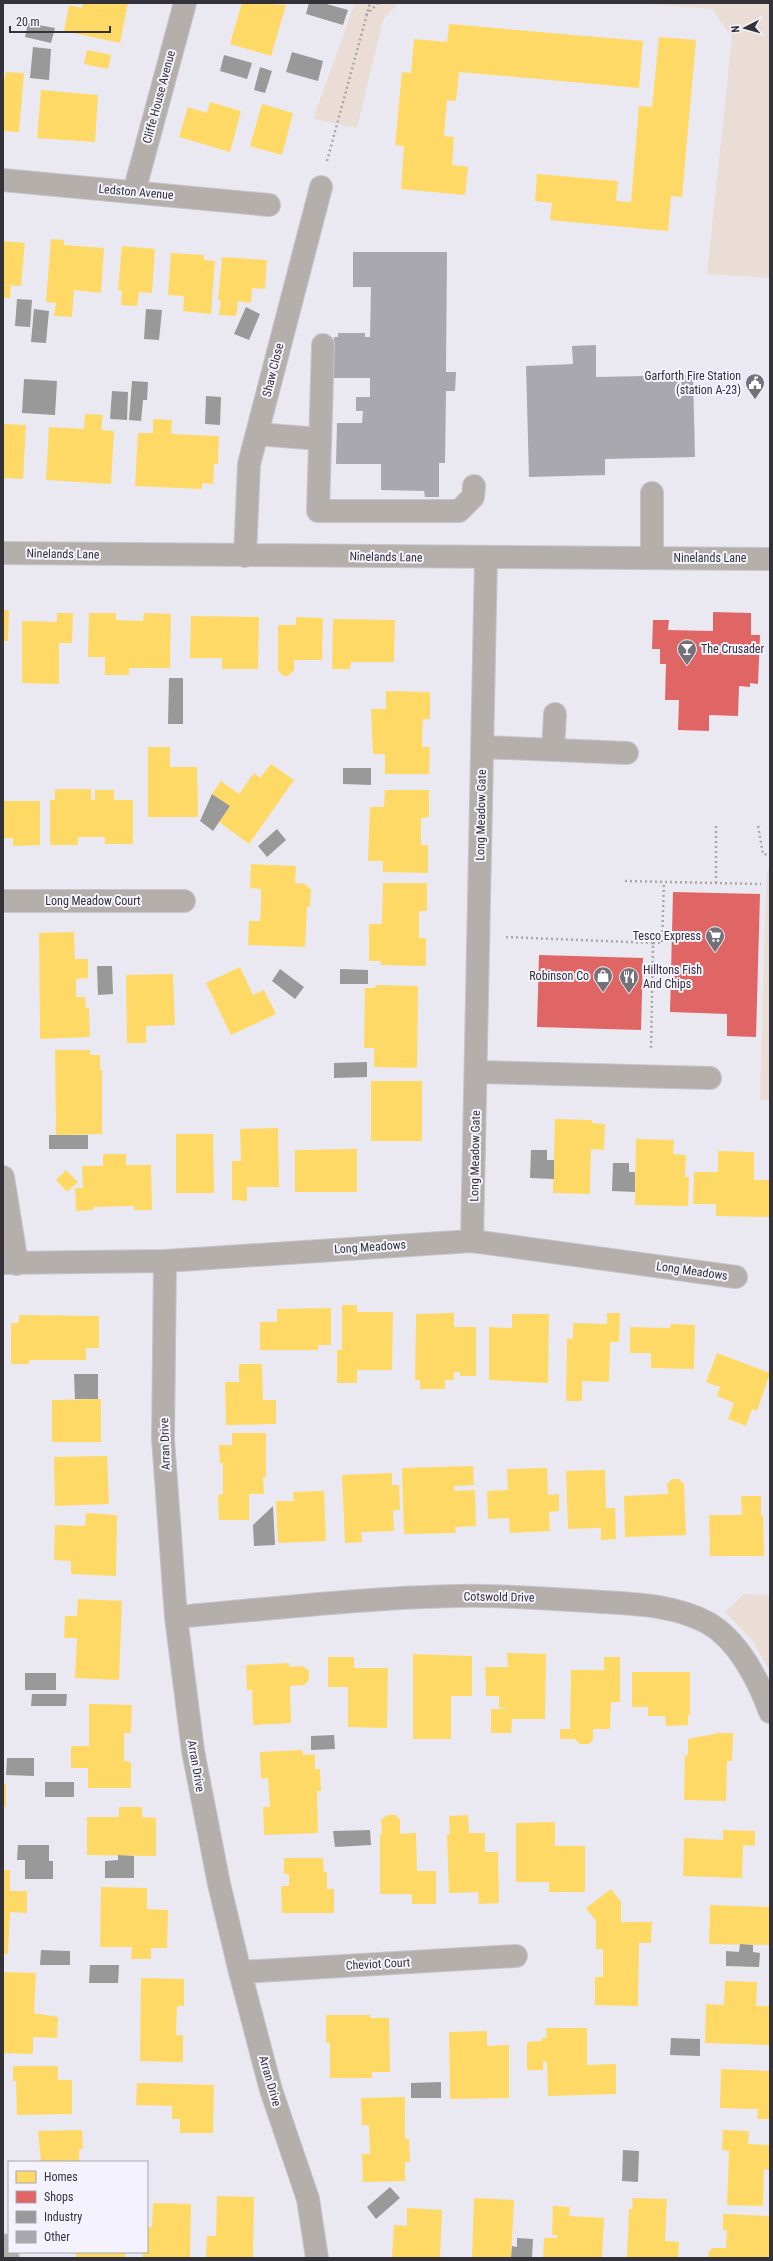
<svg xmlns="http://www.w3.org/2000/svg" width="773" height="2261" font-family="'Roboto Condensed',sans-serif">
<rect width="100%" height="100%" fill="#eae9f2"/>
<!-- green -->
<path fill="#e9ddd5" d="M355,3H398L383,20L357,128L313,119Z
M639,3H770V278L707,274L732,37L712,9Z
M770,866V1100H760L766,894L767,872Z
M744,1594L770,1595V1672L752,1640L725,1612Z"/>
<!-- homes -->
<path fill="#ffd966" d="M83,3H128L120,43L64,31L69,5L82,8Z
M242,3L286,5L271,56L230,44Z
M449,24L643,41L639,88L459,72L456,101L447,100L444,136L454,137L452,165L468,167L465,195L401,189L404,146L395,145L402,72L411,73L414,39L447,42Z
M659,37L696,40L682,197L671,196L668,231L550,220L552,203L535,201L537,174L618,181L616,201L631,202L639,106L652,107Z
M87,50L111,55L108,69L84,64Z
M6,72L24,73L19,132L3,131V87Z
M41,90L98,95L95,142L37,138Z
M210,102L241,111L230,152L179,137L188,107L207,113Z
M262,104L293,113L282,155L250,146Z
M51,239L64,240V245L104,248L101,293L74,290L72,317L54,316L56,303L46,302Z
M3,241L25,243L21,286L3,285Z
M122,246L155,249L152,293L139,292L137,306L121,305L122,291L118,290Z
M171,253L204,255V260L215,261L211,314L183,311L184,296L168,295Z
M222,257L267,260L265,289L252,288L251,303L238,301L236,316L219,315L221,300H218Z
M3,285L11,286L10,298L3,297Z
M85,414L103,415L101,430L114,431L111,484L46,480L49,427L84,429Z
M153,419L172,420L171,434L219,436L218,464H214L213,484L202,483V489L135,486L138,433H153Z
M3,424L26,425L23,479L3,478Z
M3,610H9L8,641H3Z
M57,613H73L72,643H59V684L22,683V621L57,622Z
M89,613H116V620L143,621L144,613L171,614L170,668H129V675H105V657H88Z
M191,616L259,617L258,669H222V658H190Z
M296,617L323,618L322,660H294V670L288,676H283L278,670V625H296Z
M333,619L395,620L394,662H351L350,669H332Z
M386,691L430,692V719H423L422,733V747H430L429,774H385V754H373L371,709H386Z
M148,747H170V767H197L198,817H148Z
M271,764L294,780L249,844L219,822L230,806L212,794L221,781L239,794L254,773L260,778Z
M55,789H91V800H95V790H114V800H133V844H105V837H78V845H50V800H55Z
M385,790H429V817L421,818V845H428V873L383,872V861H368L370,807H384Z
M3,801H40V845L13,846V838H3Z
M251,864L296,866L295,883L305,884L311,890L310,907H307L305,947L248,945L249,921H260L261,905V889L250,888Z
M383,883H427V911H419V938H426V966L381,965V961H369V924H382Z
M74,932L75,959H88V978L76,979V997H85L86,1008H89L90,1037L40,1039L39,933Z
M240,967L253,995L264,990L276,1014L231,1035L206,983Z
M173,974L175,1025L146,1026V1043H127L126,975Z
M376,985L418,986L417,1068L374,1067V1048H364L365,988H375Z
M55,1050H90V1055H100V1070H102V1134L56,1135Z
M371,1081H422V1141H371Z
M555,1119L592,1120V1123L605,1124L604,1150L591,1149L590,1194L553,1193Z
M278,1128L279,1187H247V1201L232,1200V1161H241L240,1129Z
M176,1134H213L214,1193H176Z
M636,1139L674,1140L673,1154L686,1155L685,1177H689L688,1206L635,1205Z
M357,1149V1192H295V1150Z
M718,1151L754,1152V1180H770V1217L716,1216V1204H693L694,1172H718Z
M103,1154H126V1165H151L152,1210H134V1206L94,1207L93,1210L76,1211L75,1188H83L82,1166H103Z
M66,1170L78,1182L67,1192L56,1180Z
M342,1305H357V1312H393L392,1370H357V1383H337V1350H342Z
M331,1308V1345H318V1350H260V1322H277V1309Z
M454,1313V1327H476V1376H460V1372H454V1380H445V1389H420V1380H415L416,1314Z
M607,1313H620L619,1342H610L609,1382L582,1381V1401H566L567,1338L573,1339V1323L607,1324Z
M512,1314H549L548,1383L489,1380V1327L512,1328Z
M19,1315L99,1316V1348H86V1360H29V1364H11V1323H19Z
M671,1324L695,1325L694,1369L651,1368V1353H630V1327L670,1328Z
M717,1353L770,1373L757,1411L752,1409L746,1426L728,1419L734,1403L717,1396L720,1387L706,1382Z
M239,1364H262L263,1400H276V1424L226,1425L225,1382H239Z
M98,1399H101V1442H52V1400Z
M232,1433H266V1477H263L264,1494H249V1520H219L218,1495L223,1494V1463H220L219,1445H232Z
M107,1456L109,1504L55,1506L54,1457Z
M473,1466L474,1485L454,1486V1491L475,1490L476,1526L455,1527L456,1533L404,1534L402,1468Z
M547,1468L548,1495L559,1494V1511L549,1512L550,1531L510,1533L509,1518L488,1519L487,1491L508,1490L507,1469Z
M605,1470L606,1508H615L616,1539L601,1540V1528L568,1529L566,1471Z
M392,1473V1485H399L400,1510H393L394,1531L361,1532L362,1542L345,1543L342,1475Z
M672,1479H679L684,1484L686,1535L625,1537L624,1496L668,1494L667,1484Z
M324,1491L326,1541L278,1543L276,1501H294L293,1492Z
M741,1496H761V1515H763L764,1556H710L709,1515H742Z
M86,1513L117,1515L116,1576L71,1574V1561L54,1560L55,1525L85,1526Z
M78,1599L122,1601L119,1680L75,1678L77,1638H64L65,1616H77Z
M507,1653L546,1654L545,1719H512L511,1733H491V1709H508L499,1707V1696H486L485,1667H508Z
M413,1654L472,1656V1696H451V1739H413Z
M328,1657H354V1668H388L387,1728L348,1727V1687H328Z
M604,1657H620V1702H611L610,1729H593V1740L589,1744H580L575,1739H560V1729H570L571,1670H604Z
M289,1663V1667L303,1666L309,1671V1680L304,1685L290,1686L291,1723L253,1725L252,1690H247L246,1665Z
M632,1672H690V1715H688V1725L666,1726L665,1716H648V1707H632Z
M89,1704L132,1705L131,1733H124V1761L131,1762V1788H88V1768H71V1746H89Z
M719,1733H733L732,1761H727L726,1801L684,1800L685,1755L688,1756V1739Z
M302,1750L303,1755L315,1754V1769H320L321,1791H317L318,1833L264,1835L263,1807H270L268,1778L261,1779L260,1752Z
M3,1784H6V1807L3,1806Z
M119,1807H142V1817L156,1818V1856L87,1855V1817H119Z
M387,1815H396L400,1820V1834L416,1833L417,1871H436V1904H412V1894H380V1834H382L381,1820Z
M468,1815L469,1833H485V1852H498L499,1903L479,1904L478,1892L449,1893L447,1834H450L449,1816Z
M555,1822V1846H585V1892H549V1882H516V1823Z
M723,1830L755,1831V1846L743,1845L742,1878L683,1876L684,1838L723,1840Z
M284,1858H323L324,1872H327V1889H334V1913H282L281,1886H289V1874H284Z
M3,1870H10V1891H27V1913L10,1912L8,1954H3Z
M101,1887L147,1888V1909L168,1910L167,1948H151V1959H131L132,1947H100Z
M611,1889L621,1902V1922H652L651,1943H639L638,2006L595,2005V1977H603V1949H596V1921L586,1908Z
M710,1905L770,1907V1945L709,1944Z
M3,1972L36,1973L34,2013L58,2017L57,2038L33,2037V2054L3,2053Z
M141,1978L184,1979V2006H177L176,2035H183V2062L140,2061Z
M725,1981L757,1982L756,2006H770V2045L705,2043L706,2004L724,2005Z
M326,2015H371L370,2018H389L390,2072H372V2078H330V2043H326Z
M546,2028H587V2065L616,2064V2094L548,2096L547,2062H543V2070H527V2042L542,2041V2038H547Z
M487,2031V2046L509,2045V2098L450,2099L449,2032Z
M13,2066H58V2080H72V2114L17,2115L16,2081H13Z
M721,2069L770,2071V2119H757L758,2109L720,2108Z
M137,2083L214,2085L213,2133H180V2119H172V2106L136,2105Z
M405,2097V2139H409L410,2162H405V2181L363,2182L362,2154H370L369,2125H362L361,2098Z
M82,2130L83,2149H79V2162H41L38,2131Z
M723,2130L749,2131L748,2144L770,2145V2170L764,2169L763,2206L727,2205L729,2151L722,2150Z
M217,2196L254,2197L253,2257L206,2258L207,2236H216Z
M474,2198L514,2200L511,2258H472Z
M633,2198L667,2199L665,2241L679,2242L678,2258H627L629,2209H632Z
M153,2203L191,2204L190,2258H142L143,2252H147V2227H152Z
M553,2206L570,2207L569,2216L604,2218L602,2258H543L544,2238H557V2235H552Z
M407,2208L442,2210L440,2258H392L394,2225L407,2226Z
M723,2214L770,2216L769,2258H708L709,2251L713,2248H726L727,2230H723Z
M76,2252H125V2258H76Z"/>
<!-- shops -->
<path fill="#e06666" d="M713,612L751,613V635H760L758,684L750,683V687L739,686L738,716L709,715V731L678,730L679,700H665L666,664H660V649H652L653,620H669L668,630L713,631Z
M673,892L760,894L756,1037L727,1036V1014L670,1012Z
M539,955L643,958L641,1030L537,1027Z"/>
<!-- industry -->
<path fill="#999" d="M309,3H323L348,10L343,25L306,14Z
M28,23L55,28L51,43L25,37Z
M33,47L51,49L49,80L30,78Z
M292,52L323,61L318,81L286,72Z
M224,55L252,63L247,79L220,71Z
M260,67L272,71L265,93L254,90Z
M17,299L32,300L30,327L15,326Z
M246,307L260,314L249,340L234,334Z
M34,309L49,311L46,343L31,342Z
M146,309L162,310L159,340L144,339Z
M24,379L57,381L55,415L22,413Z
M132,381L148,382L147,400H143L141,421L129,420Z
M112,391L128,392L127,420L110,419Z
M206,396L221,397L220,425L205,424Z
M169,678H183V724H168Z
M343,768H371V785L343,784Z
M212,794L230,806L213,831L200,821Z
M277,829L286,840L267,857L258,846Z
M97,966H112L113,994L98,995Z
M280,969L304,987L295,999L272,981Z
M340,969L368,970V984H340Z
M367,1062V1077L334,1078V1063Z
M49,1135H88V1149H49Z
M531,1150H547V1160H554V1179L530,1178Z
M613,1163H629V1172H635V1192L612,1191Z
M74,1374H98V1399H75Z
M273,1506L275,1545L254,1546L253,1525Z
M25,1673H56V1690H25Z
M32,1694H67L66,1706H31Z
M334,1735L335,1749L311,1750V1736Z
M7,1758H34V1776L6,1775Z
M45,1782H74V1797H45Z
M370,1830L371,1845L335,1847L333,1831Z
M18,1845H49V1861H53V1879H25V1860H17Z
M118,1855L134,1856V1878H105V1861L118,1860Z
M740,1944L753,1945V1952L760,1953L759,1967L726,1966V1951L739,1952Z
M41,1950L70,1951V1965H40Z
M90,1965H119L118,1983H89Z
M671,2038L700,2039V2056L670,2055Z
M441,2082V2098H411V2083Z
M623,2150L639,2151L638,2182L622,2181Z
M390,2187L400,2198L376,2219L367,2207Z
M517,2238L533,2239L532,2258H511L512,2246L517,2247Z"/>
<!-- building -->
<path fill="#a9a8af" d="M353,252H447L446,372H456L455,391H446L445,463H439V497H425L424,491L381,490V464H336L337,423H362L363,411H356V397H370V378H334V337H338V333H365V337H370L371,287H353Z
M596,345V377L693,375L695,457L605,459V475L529,477L526,366L573,364L572,346Z"/>
<g fill="none" stroke-linecap="round" stroke-linejoin="round">
<defs>
<path id="minor" d="M3,180L269,205
M134,192L185,3
M323,345L318,511H459L473,497L474,486
M257,434L320,439
M652,493V558
M3,553L770,559
M245,556L249,464L321,187
M483,747L627,753
M553,750L555,714
M3,901H184
M477,1072L710,1078
M3,1177L17,1264
M472,1241L486,558
M165,1261L163,1439L176,1617L193,1751L219,1884L240,1972L271,2090L308,2199L317,2258
M3,1263L165,1261L472,1241L736,1277
M176,1617C269,1609 362,1598 455,1596C499,1595 544,1598 588,1601C628,1604 671,1603 708,1623C738,1640 759,1681 770,1712
M240,1972L516,1956
M3,2245L8,2258"/>
</defs>
<!-- minor casing -->
<use href="#minor" stroke="#c6c5cc" stroke-width="24"/>
<!-- path -->
<path stroke="#aba7a5" stroke-width="2.5" stroke-dasharray="2 3" stroke-linecap="butt" d="M366,15L378,3
M327,161L370,3
M758,826L763,854L770,855
M625,881L761,884
M716,883V826
M506,937L653,943L651,1049
M653,943H662L664,882"/>
<!-- minor -->
<use href="#minor" stroke="#b5afac" stroke-width="22"/>
</g>
<!-- icons -->
<defs>
<symbol id="civic-pin" viewBox="-11 -11 22 30"><path d="M0 17L-7.5 6A9.5 9.5 0 1 1 7.5 6Z" fill="#73727a" stroke="#f4f3fd"/><path d="M-.6-6.5H3V-4.5H.6V-3L4-1V1h2V6H-6V1h2V-1L-.6-3ZM-1.2 2.5V6h2.4V2.5Z" fill="#fff"/></symbol>
<symbol id="bar-pin" viewBox="-11 -11 22 30"><path d="M0 17L-7.5 6A9.5 9.5 0 1 1 7.5 6Z" fill="#73727a" stroke="#f4f3fd"/><path d="M-6-5H6L.8 .8V4.5H3.5V6h-7V4.5H-.8V.8Z" fill="#fff"/></symbol>
<symbol id="supermarket-pin" viewBox="-11 -11 22 30"><path d="M0 17L-7.5 6A9.5 9.5 0 1 1 7.5 6Z" fill="#73727a" stroke="#f4f3fd"/><path d="M-6-5.5h2.5l.6 2H6L4.5 2H-2.5L-4.4-4H-6ZM-1.5 3.2a1.3 1.3 0 1 0 .1 0ZM3 3.2a1.3 1.3 0 1 0 .1 0Z" fill="#fff"/></symbol>
<symbol id="shop-pin" viewBox="-11 -11 22 30"><path d="M0 17L-7.5 6A9.5 9.5 0 1 1 7.5 6Z" fill="#73727a" stroke="#f4f3fd"/><path d="M-5-2.5h2.3a2.7 3.5 0 0 1 5.4 0H5L5.5 6h-11ZM-1.5-2.5h3a1.5 2.3 0 0 0-3 0Z" fill="#fff"/></symbol>
<symbol id="restaurant-pin" viewBox="-11 -11 22 30"><path d="M0 17L-7.5 6A9.5 9.5 0 1 1 7.5 6Z" fill="#73727a" stroke="#f4f3fd"/><path d="M-5-6h1v4h1v-4h1v4h1v-4h1v5L-1.5 .5V6h-2V.5L-5-1ZM5-6V6H3V1.5H1.5Q1.5-4 5-6Z" fill="#fff"/></symbol>
</defs>
<g fill-rule="evenodd">
<use href="#civic-pin" x="744" y="372" width="22" height="30"/>
<use href="#bar-pin" x="676" y="638" width="22" height="30"/>
<use href="#supermarket-pin" x="704" y="925" width="22" height="30"/>
<use href="#shop-pin" x="592" y="965" width="22" height="30"/>
<use href="#restaurant-pin" x="618" y="966" width="22" height="30"/>
</g>
<g text-anchor="middle" dominant-baseline="central" stroke-width="4" stroke-linejoin="round" paint-order="stroke">
<!-- street labels -->
<g font-size="12" fill="#333239" stroke="#f4f3fd">
<text transform="translate(159 97) rotate(-75)">Cliffe House Avenue</text>
<text transform="translate(136 192) rotate(5)">Ledston Avenue</text>
<text transform="translate(273 370) rotate(-76)">Shaw Close</text>
<text transform="translate(63 554) rotate(1)">Ninelands Lane</text>
<text transform="translate(386 557) rotate(1)">Ninelands Lane</text>
<text x="710" y="558">Ninelands Lane</text>
<text transform="translate(481 815) rotate(-89)">Long Meadow Gate</text>
<text x="93" y="901">Long Meadow Court</text>
<text transform="translate(475 1156) rotate(-89)">Long Meadow Gate</text>
<text transform="translate(370 1247) rotate(-4)">Long Meadows</text>
<text transform="translate(692 1271) rotate(8)">Long Meadows</text>
<text transform="translate(165 1444) rotate(-92)">Arran Drive</text>
<text transform="translate(499 1597) rotate(1)">Cotswold Drive</text>
<text transform="translate(196 1766) rotate(80)">Arran Drive</text>
<text transform="translate(378 1964) rotate(-3)">Cheviot Court</text>
<text transform="translate(270 2081) rotate(74)">Arran Drive</text>
</g>
<!-- poi labels -->
<g font-size="12" fill="#333239" stroke="#f4f3fd" text-anchor="end">
<text x="741" y="376">Garforth Fire Station<tspan x="741" dy="14">(station A-23)</tspan></text>
<text x="701" y="649" text-anchor="start">The Crusader</text>
<text x="701" y="936">Tesco Express</text>
<text x="643" y="970" text-anchor="start">Hilltons Fish<tspan x="643" dy="14">And Chips</tspan></text>
<text x="589" y="976">Robinson Co</text>
</g>
</g>
<!-- border -->
<rect width="773" height="2261" fill="none" stroke="#333239" stroke-width="8"/>
<!-- legend -->
<rect x="8" y="2161" width="140" height="92" fill="#f4f3fd" stroke="#a7a6af"/>
<rect x="16" y="2171" width="20" height="12" fill="#ffd966" stroke="#a7a6af"/>
<text x="44" y="2181" font-size="12" fill="#333239">Homes</text>
<rect x="16" y="2191" width="20" height="12" fill="#e06666" stroke="#a7a6af"/>
<text x="44" y="2201" font-size="12" fill="#333239">Shops</text>
<rect x="16" y="2211" width="20" height="12" fill="#999999" stroke="#a7a6af"/>
<text x="44" y="2221" font-size="12" fill="#333239">Industry</text>
<rect x="16" y="2231" width="20" height="12" fill="#a9a8af" stroke="#a7a6af"/>
<text x="44" y="2241" font-size="12" fill="#333239">Other</text>
<!-- north arrow -->
<g transform="translate(745 28) rotate(264)" stroke="#f4f3fd" stroke-width="3" paint-order="stroke">
<path d="M0-3L7 15L0 10L-7 15Z" fill="#333239"/>
<text y="-6" font-size="11" font-weight="bold" text-anchor="middle" fill="#333239">N</text>
</g>
<!-- scale -->
<path d="M10 26v6h100v-6" fill="none" stroke="#333239" stroke-width="2"/>
<text x="16" y="26" font-size="12" fill="#333239" stroke="#f4f3fd" stroke-width="3" paint-order="stroke">20 m</text>
</svg>
